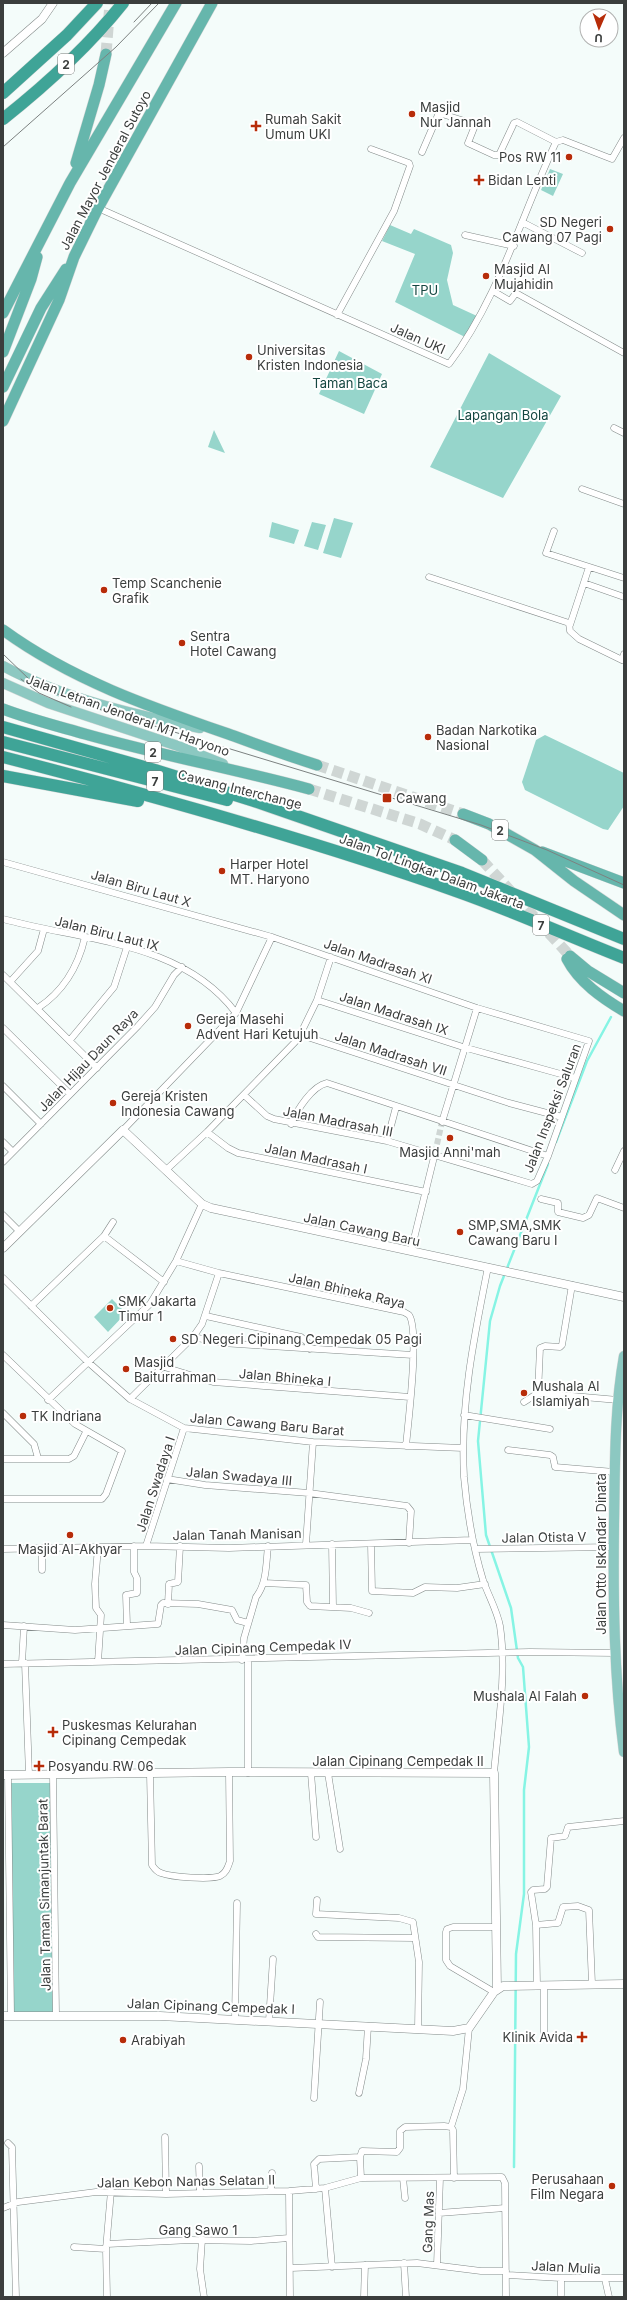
<svg xmlns="http://www.w3.org/2000/svg" width="627" height="2300" font-family="Inter,sans-serif">
<rect width="100%" height="100%" fill="#f4fcfa"/>
<!-- green -->
<path fill="#96d5cb" d="M550,169L563,174L553,196L541,190Z
M390,225L411,234L414,229L451,245L453,253L447,280L453,305L477,316L465,337L395,302L415,254L382,241Z
M339,351L382,374L364,414L319,394Z
M489,353L561,396L503,498L430,467Z
M214,430L225,453L208,447Z
M334,518L353,523L341,558L323,553Z
M272,522L299,530L294,544L269,537Z
M312,522L326,525L318,550L304,546Z
M545,735L624,773V806L608,830L603,829L525,790L522,782L536,740Z
M112,1299L126,1313L108,1332L94,1317Z
M10,1783H52L54,2014H12Z"/>
<g fill="none" stroke-linecap="round" stroke-linejoin="round">
<!-- stream -->
<path stroke="#86f4e4" stroke-width="2.5" d="M556,1142L587,1061L611,1017
M514,2167L516,1954L524,1894V1790L529,1747L523,1667L518,1658L511,1608L486,1535L478,1441L490,1321L500,1286L548,1164"/>
<!-- minor-tunnel -->
<path stroke="#cfd6d4" stroke-width="6" stroke-dasharray="6 3" stroke-linecap="butt" d="M435,1153L442,1122"/>
<!-- trunk-tunnel -->
<path stroke="#cfd6d4" stroke-width="11" stroke-dasharray="11 5.5" stroke-linecap="butt" d="M106,54L110,3
M317,765L463,814
M309,789L420,824L455,840
M482,860L570,956"/>
<defs>
<path id="minor" d="M422,152L438,115L442,114L471,123L474,128L468,143L494,155H499L514,123L517,122L556,142
M98,208L449,364C499,298 521,216 556,142L563,140L612,159L624,138
M522,222L582,253
M465,235L514,246
M493,291L510,301L516,293L624,353
M337,315L394,211L410,166L409,163L371,149
M614,428L624,433
M582,489L624,504
M554,531L546,553L624,578
M429,577L569,623L570,631L579,639L622,660L624,654
M584,583L624,597
M570,625L589,567
M3,862L272,937L477,1008L589,1041L548,1156L537,1181L532,1184L387,1141L274,1119L267,1116L244,1095
M3,919C83,941 182,941 236,1013
M3,975L97,1068
M10,982L38,951L44,929
M317,1000L463,1047L575,1078
M38,1008C64,991 78,967 85,937
M3,1028L70,1094
M301,1035L509,1103L562,1117
M70,1040L114,987L127,947
M3,1086L41,1124
M442,1122L477,1008
M291,1124C297,1110 312,1086 327,1083L548,1156
M123,1130L236,1013L272,937
M207,1132L228,1148L238,1153L426,1192
M387,1141L396,1107
M3,1142L13,1152
M3,1162L138,1026L155,1007L174,975L182,967
M166,1170L207,1132L298,1039L317,1000L331,957
M615,1170L624,1151
M541,1199L558,1203V1212L583,1218L589,1215L597,1198L624,1208
M3,1215L19,1231
M113,1222L104,1236L164,1282
M411,1251L435,1153
M176,1261L219,1273L404,1312L409,1315C420,1330 408,1423 406,1446
M488,1267C474,1337 460,1405 464,1477C467,1512 473,1547 483,1580C488,1595 497,1610 500,1626C507,1673 498,1726 494,1773
M3,1278L88,1362L130,1399L184,1428L313,1442L463,1448
M31,1306L104,1236
M206,1316L301,1337L307,1342L310,1349
M193,1337L222,1343L413,1355
M3,1355L75,1424L122,1451L106,1494L102,1499H3
M161,1366L213,1382L410,1397
M538,1393L540,1348L545,1346L560,1347L562,1345L572,1285
M130,1399L193,1337L202,1324L219,1273
M48,1400L150,1304L176,1261L202,1204
M524,1402L538,1393L618,1400
M3,1413L34,1444L38,1458
M464,1415L550,1429
M508,1450L550,1455L553,1457L555,1467L614,1472
M3,1459H69L74,1456L86,1432
M167,1479L205,1485L309,1493L407,1506L411,1511L409,1543
M306,1544L313,1442
M332,1544L333,1607
M371,1544L372,1591L413,1593L425,1587L457,1588L485,1584
M146,1546L184,1428
M3,1549L146,1546L229,1548L472,1540
M475,1549L613,1547
M42,1570V1548
M264,1583L306,1585L307,1602L310,1606L351,1608L369,1613
M168,1604L169,1584L178,1582L180,1546
M3,1625L75,1630L158,1624L161,1605L163,1603L198,1604L232,1610L237,1620L248,1623
M127,1625L126,1595L137,1593V1578L134,1572V1546
M242,1660L244,1638L256,1597C267,1583 266,1564 268,1546
M98,1662L101,1615L96,1608L95,1584L98,1547
M22,1663L24,1626
M25,1663L29,1775
M3,1664L530,1652L615,1653
M248,1773V1659
M311,1773L316,1837
M328,1773L340,1849
M150,1774L152,1865C154,1868 157,1872 161,1873C171,1877 210,1880 220,1876C227,1873 228,1866 230,1861L229,1772
M8,1775L11,2016
M53,1775L56,2015
M317,1900L316,1914L399,1918L413,1922L419,1962L418,2029
M536,1925L558,1923L563,1907L578,1906L589,1910L592,1984
M316,1934L318,1937L414,1938
M537,1986L536,1925L531,1892L533,1890L545,1889L547,1887L551,1838L565,1836L568,1827L624,1821
M544,1986V2034
M494,1992L450,1966L446,1960V1932L447,1929L453,1927H495
M235,2019L237,1903
M269,2021L273,1959
M359,2093L366,2059L368,2026
M314,2098L320,2002
M451,2127L463,2089L469,2028
M451,2127L453,2130L454,2178
M165,2137L166,2194
M8,2143L12,2147L16,2297
M360,2157L361,2178
M199,2166L200,2193
M403,2178L405,2198
M325,2188L332,2267
M316,2189L314,2164L319,2159L360,2157L362,2151L397,2152L400,2148V2131L405,2127L444,2126L451,2127
M271,2191L272,2173
M289,2191L290,2297
M3,2208L18,2202L96,2192L166,2194L289,2191L325,2188L361,2178L502,2177L505,2183L506,2297
M439,2213L505,2208
M202,2239L200,2269L204,2297
M107,2244L191,2240L251,2241L289,2238
M74,2247L106,2249
M404,2263L406,2297
M437,2265L440,2178
M291,2268L417,2263L481,2271H506
M506,2275L561,2278H624
M561,2278V2295
M605,2279L609,2297
M107,2297L106,2249L111,2191
M364,2297L365,2265"/>
<path id="tertiary" d="M3,53L42,19L53,3
M3,1248L123,1130L202,1204L211,1208L624,1297
M3,1775L229,1772L494,1773L497,1989
M3,2016H160L453,2031L469,2028L494,1992L503,1986L624,1984"/>
<path id="primary" d="M3,666C62,698 134,715 200,728
M3,683L48,703L178,746L223,764
M624,1356C614,1412 615,1469 614,1525C613,1601 614,1677 624,1752"/>
<path id="trunk" d="M76,163L99,85L106,54
M3,313L70,183L176,3
M3,352L31,279L37,257
M3,387L41,308L66,269
M3,421L59,300L74,257L98,208L212,3
M3,630C73,681 153,708 234,736C261,746 289,756 317,765
M3,709C29,719 57,726 85,734C159,755 235,769 309,789
M463,814L489,824L535,850L574,881L624,915
M455,840L482,860
M542,852L624,883
M570,956L588,971L624,993
M567,959C579,982 602,998 624,1011"/>
<path id="motorway" d="M3,93L67,35L97,3
M3,119C47,84 88,47 123,3
M3,727L155,770L254,801L462,873L624,939
M3,742L227,800
M3,757C155,796 308,839 456,891C513,911 568,936 624,958
M3,776L138,801"/>
</defs>
<!-- minor casing -->
<use href="#minor" stroke="#838a89" stroke-width="7"/>
<!-- tertiary casing -->
<use href="#tertiary" stroke="#838a89" stroke-width="9"/>
<!-- primary casing -->
<use href="#primary" stroke="#d8d8d8" stroke-width="11"/>
<!-- trunk casing -->
<use href="#trunk" stroke="#d8d8d8" stroke-width="12"/>
<!-- motorway casing -->
<use href="#motorway" stroke="#d8d8d8" stroke-width="13"/>
<!-- minor -->
<use href="#minor" stroke="#fff" stroke-width="6"/>
<!-- tertiary -->
<use href="#tertiary" stroke="#fff" stroke-width="8"/>
<!-- primary -->
<use href="#primary" stroke="#8cc8c1" stroke-width="10"/>
<!-- trunk -->
<use href="#trunk" stroke="#66b6ac" stroke-width="11"/>
<!-- motorway -->
<use href="#motorway" stroke="#3fa497" stroke-width="12"/>
<!-- tram -->
<path stroke="#7c8180" stroke-width="1" d="M134,22L152,3
M3,147L116,47L159,3
M3,654L31,681L72,701L481,825L547,850L624,885
M21,679L39,693L71,707"/>
</g>
<!-- markers -->
<g fill="#b72c09" stroke="#fff" stroke-width="1.5">
<circle cx="412" cy="114" r="4"/>
<path d="M254 120h4v4h4v4h-4v4h-4v-4h-4v-4h4z"/>
<circle cx="569" cy="157" r="4"/>
<path d="M477 174h4v4h4v4h-4v4h-4v-4h-4v-4h4z"/>
<circle cx="610" cy="229" r="4"/>
<circle cx="486" cy="276" r="4"/>
<circle cx="249" cy="357" r="4"/>
<circle cx="104" cy="590" r="4"/>
<circle cx="182" cy="643" r="4"/>
<circle cx="428" cy="737" r="4"/>
<rect x="382" y="793" width="10" height="10" rx="2"/>
<circle cx="222" cy="871" r="4"/>
<circle cx="188" cy="1026" r="4"/>
<circle cx="113" cy="1103" r="4"/>
<circle cx="450" cy="1138" r="4"/>
<circle cx="460" cy="1232" r="4"/>
<circle cx="110" cy="1308" r="4"/>
<circle cx="173" cy="1339" r="4"/>
<circle cx="126" cy="1369" r="4"/>
<circle cx="524" cy="1393" r="4"/>
<circle cx="23" cy="1416" r="4"/>
<circle cx="70" cy="1535" r="4"/>
<circle cx="585" cy="1696" r="4"/>
<path d="M51 1726h4v4h4v4h-4v4h-4v-4h-4v-4h4z"/>
<path d="M37 1760h4v4h4v4h-4v4h-4v-4h-4v-4h4z"/>
<path d="M580 2031h4v4h4v4h-4v4h-4v-4h-4v-4h4z"/>
<circle cx="123" cy="2040" r="4"/>
<circle cx="612" cy="2186" r="4"/>
</g>
<g text-anchor="middle" dominant-baseline="central" stroke-width="4" stroke-linejoin="round" paint-order="stroke">
<!-- shield labels -->
<g fill="#fff" stroke="#767877" stroke-width="1">
<rect x="58" y="54" width="16" height="20" rx="3"/>
<rect x="145" y="742" width="16" height="20" rx="3"/>
<rect x="147" y="771" width="16" height="20" rx="3"/>
<rect x="492" y="820" width="16" height="20" rx="3"/>
<rect x="533" y="915" width="16" height="20" rx="3"/>
</g>
<g font-size="12" font-weight="bold" fill="#3b3e3d">
<text x="66" y="64">2</text>
<text x="153" y="752">2</text>
<text x="155" y="781">7</text>
<text x="500" y="830">2</text>
<text x="541" y="925">7</text>
</g>
<!-- poi labels -->
<g font-size="13" fill="#3b3e3d" stroke="#fff" text-anchor="start">
<text x="420" y="107">Masjid<tspan x="420" dy="15">Nur Jannah</tspan></text>
<text x="265" y="119">Rumah Sakit<tspan x="265" dy="15">Umum UKI</tspan></text>
<text x="561" y="157" text-anchor="end">Pos RW 11</text>
<text x="488" y="180">Bidan Lenti</text>
<text x="602" y="222" text-anchor="end">SD Negeri<tspan x="602" dy="15">Cawang 07 Pagi</tspan></text>
<text x="494" y="269">Masjid Al<tspan x="494" dy="15">Mujahidin</tspan></text>
<text x="257" y="350">Universitas<tspan x="257" dy="15">Kristen Indonesia</tspan></text>
<text x="112" y="583">Temp Scanchenie<tspan x="112" dy="15">Grafik</tspan></text>
<text x="190" y="636">Sentra<tspan x="190" dy="15">Hotel Cawang</tspan></text>
<text x="436" y="730">Badan Narkotika<tspan x="436" dy="15">Nasional</tspan></text>
<text x="396" y="798">Cawang</text>
<text x="230" y="864">Harper Hotel<tspan x="230" dy="15">MT. Haryono</tspan></text>
<text x="196" y="1019">Gereja Masehi<tspan x="196" dy="15">Advent Hari Ketujuh</tspan></text>
<text x="121" y="1096">Gereja Kristen<tspan x="121" dy="15">Indonesia Cawang</tspan></text>
<text x="450" y="1152" text-anchor="middle">Masjid Anni'mah</text>
<text x="468" y="1225">SMP,SMA,SMK<tspan x="468" dy="15">Cawang Baru I</tspan></text>
<text x="118" y="1301">SMK Jakarta<tspan x="118" dy="15">Timur 1</tspan></text>
<text x="181" y="1339">SD Negeri Cipinang Cempedak 05 Pagi</text>
<text x="134" y="1362">Masjid<tspan x="134" dy="15">Baiturrahman</tspan></text>
<text x="532" y="1386">Mushala Al<tspan x="532" dy="15">Islamiyah</tspan></text>
<text x="31" y="1416">TK Indriana</text>
<text x="70" y="1549" text-anchor="middle">Masjid Al-Akhyar</text>
<text x="577" y="1696" text-anchor="end">Mushala Al Falah</text>
<text x="62" y="1725">Puskesmas Kelurahan<tspan x="62" dy="15">Cipinang Cempedak</tspan></text>
<text x="48" y="1766">Posyandu RW 06</text>
<text x="573" y="2037" text-anchor="end">Klinik Avida</text>
<text x="131" y="2040">Arabiyah</text>
<text x="604" y="2179" text-anchor="end">Perusahaan<tspan x="604" dy="15">Film Negara</tspan></text>
</g>
<!-- street labels -->
<g font-size="13" fill="#3b3e3d" stroke="#fff">
<text transform="translate(105 170) rotate(-62)">Jalan Mayor Jenderal Sutoyo</text>
<text transform="translate(418 338) rotate(24)">Jalan UKI</text>
<text transform="translate(128 715) rotate(20)">Jalan Letnan Jenderal MT Haryono</text>
<text transform="translate(240 789) rotate(14)">Cawang Interchange</text>
<text transform="translate(432 871) rotate(20)">Jalan Tol Lingkar Dalam Jakarta</text>
<text transform="translate(141 888) rotate(16)">Jalan Biru Laut X</text>
<text transform="translate(107 933) rotate(14)">Jalan Biru Laut IX</text>
<text transform="translate(378 961) rotate(19)">Jalan Madrasah XI</text>
<text transform="translate(394 1013) rotate(18)">Jalan Madrasah IX</text>
<text transform="translate(391 1053) rotate(18)">Jalan Madrasah VII</text>
<text transform="translate(88 1060) rotate(-46)">Jalan Hijau Daun Raya</text>
<text transform="translate(552 1108) rotate(-69)">Jalan Inspeksi Saluran</text>
<text transform="translate(338 1121) rotate(11)">Jalan Madrasah III</text>
<text transform="translate(316 1158) rotate(12)">Jalan Madrasah I</text>
<text transform="translate(362 1229) rotate(12)">Jalan Cawang Baru</text>
<text transform="translate(347 1290) rotate(13)">Jalan Bhineka Raya</text>
<text transform="translate(285 1377) rotate(5)">Jalan Bhineka I</text>
<text transform="translate(267 1424) rotate(5)">Jalan Cawang Baru Barat</text>
<text transform="translate(239 1476) rotate(5)">Jalan Swadaya III</text>
<text transform="translate(155 1484) rotate(-72)">Jalan Swadaya I</text>
<text transform="translate(237 1534) rotate(-1)">Jalan Tanah Manisan</text>
<text transform="translate(544 1537) rotate(-1)">Jalan Otista V</text>
<text transform="translate(601 1554) rotate(-90)">Jalan Otto Iskandar Dinata</text>
<text transform="translate(263 1647) rotate(-2)">Jalan Cipinang Cempedak IV</text>
<text x="398" y="1761">Jalan Cipinang Cempedak II</text>
<text transform="translate(44 1895) rotate(-91)">Jalan Taman Simanjuntak Barat</text>
<text transform="translate(211 2006) rotate(2)">Jalan Cipinang Cempedak I</text>
<text transform="translate(186 2181) rotate(-1)">Jalan Kebon Nanas Selatan II</text>
<text transform="translate(428 2222) rotate(-88)">Gang Mas</text>
<text x="198" y="2230">Gang Sawo 1</text>
<text transform="translate(566 2267) rotate(3)">Jalan Mulia</text>
</g>
<!-- park labels -->
<g font-size="13" fill="#154741" stroke="#fff">
<text x="425" y="290">TPU</text>
<text x="350" y="383">Taman Baca</text>
<text x="503" y="415">Lapangan Bola</text>
</g>
</g>
<!-- border -->
<rect width="627" height="2300" fill="none" stroke="#3b3e3d" stroke-width="8"/>
<!-- north arrow -->
<g transform="translate(599 28) rotate(182)"><circle r="19" fill="#ffffff" stroke="#b1b2b1"/>
<path d="M0-3L7 15L0 10L-7 15Z" fill="#b72c09"/>
<text y="-6" font-size="11" font-weight="bold" text-anchor="middle" fill="#3b3e3d">U</text>
</g>
</svg>
